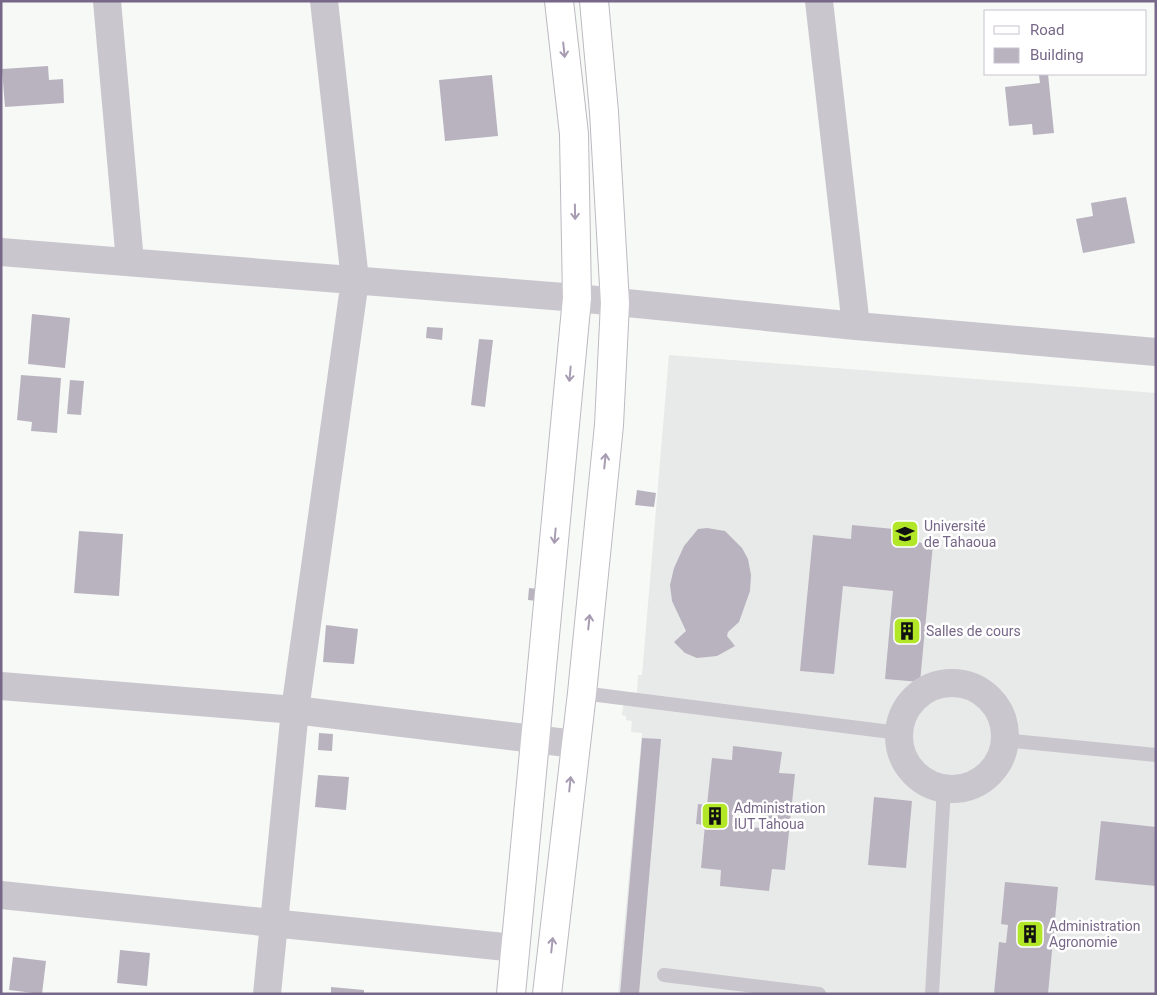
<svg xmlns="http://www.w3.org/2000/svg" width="1157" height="995" font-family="Roboto,sans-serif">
<rect width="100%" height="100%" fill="#f6f9f6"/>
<!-- built -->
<path fill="#e8eae9" d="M669,355L1156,393V994H618L642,733L631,732L632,721L626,720V716L622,715L625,693H637L638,675H642Z"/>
<!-- building -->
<path fill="#b9b3c0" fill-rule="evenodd" d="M48,66L49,80L63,79L64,103L5,107L2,69Z
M1048,74L1054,133L1033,135L1032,124L1009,126L1005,87L1040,83L1039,75Z
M492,75L498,136L445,141L439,80Z
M1126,197L1135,243L1083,253L1076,219L1093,216L1091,203Z
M32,314L70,318L65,368L28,364Z
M427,327L443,328L442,340L426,338Z
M479,339L493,340L485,407L471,405Z
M21,375L61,378L57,433L31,431L32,422L17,420Z
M70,380L84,381L81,415L67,414Z
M637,490L656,493L654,507L635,505Z
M852,525L894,529L893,540L933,544L920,682L885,679L893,591L843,586L834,674L800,671L813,535L851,539Z
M707,528L725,531L742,548L748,559L751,575L750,591L739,622L728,632L727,636L735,646L717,656L697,658L685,653L674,642L686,631L672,601L670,585L674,568L684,546L698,529Z
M79,531L123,534L119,596L74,593Z
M529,588L547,590L546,602L528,600Z
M326,625L358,629L354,664L323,662Z
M319,733L333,734L332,751L318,750Z
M642,738L661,739L639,994H620Z
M733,746L782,752L779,773L795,774L785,870L772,869L769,891L720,886L721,870L701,868L705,825L696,824L698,804L707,805L712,758L732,760ZM734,805L764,807L762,828L732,826Z
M318,775L349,777L346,810L315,807Z
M874,797L912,801L906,868L868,865Z
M1101,821L1156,827V886L1095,880Z
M1005,882L1058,887L1048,994H994L999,942L1006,943L1008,925L1001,924Z
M120,950L150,953L147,986L117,983Z
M13,957L46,961L42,994L9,990Z
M331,987L364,990V994H331Z"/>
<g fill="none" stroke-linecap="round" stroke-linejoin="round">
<defs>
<path id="primary" d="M511,994L577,298L574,134L559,1
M547,994L582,693L609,425L615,303L604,112L594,1"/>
</defs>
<!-- primary casing -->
<use href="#primary" stroke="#bdb9c1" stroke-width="30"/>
<!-- service -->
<path stroke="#cac6cd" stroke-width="14" d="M582,693L899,733
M1004,740L1156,755
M664,975L819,994
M932,994L944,788"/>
<!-- minor -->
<path stroke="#cac6cd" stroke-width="28" d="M107,1L130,262
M819,1L856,326
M1,252L577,298L856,326L1156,352
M899 736a53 53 0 1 1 106 0a53 53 0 1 1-106 0Z
M1,686L295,710L575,744
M1,895L515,948
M267,994L295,710L355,280L324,1"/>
<!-- primary -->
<use href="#primary" stroke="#fff" stroke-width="28"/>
</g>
<!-- one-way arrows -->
<defs><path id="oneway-shaft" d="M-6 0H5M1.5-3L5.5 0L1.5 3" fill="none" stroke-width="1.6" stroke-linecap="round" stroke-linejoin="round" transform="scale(1.25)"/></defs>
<g stroke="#a79cb2">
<use href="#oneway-shaft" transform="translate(564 50) rotate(84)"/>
<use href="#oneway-shaft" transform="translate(575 212) rotate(89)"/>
<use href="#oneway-shaft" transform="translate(570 374) rotate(95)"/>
<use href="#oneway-shaft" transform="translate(605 461) rotate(-84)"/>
<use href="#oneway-shaft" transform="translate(555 536) rotate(95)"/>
<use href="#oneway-shaft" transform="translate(589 622) rotate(-84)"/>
<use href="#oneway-shaft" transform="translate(570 784) rotate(-84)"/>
<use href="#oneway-shaft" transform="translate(552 945) rotate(-84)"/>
</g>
<!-- icons -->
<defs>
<symbol id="university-square" viewBox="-11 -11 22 22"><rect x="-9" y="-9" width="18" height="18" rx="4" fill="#b2e728" stroke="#fff"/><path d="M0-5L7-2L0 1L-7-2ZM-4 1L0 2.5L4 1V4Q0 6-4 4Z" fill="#111"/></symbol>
<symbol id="building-square" viewBox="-11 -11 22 22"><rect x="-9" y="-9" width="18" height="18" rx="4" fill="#b2e728" stroke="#fff"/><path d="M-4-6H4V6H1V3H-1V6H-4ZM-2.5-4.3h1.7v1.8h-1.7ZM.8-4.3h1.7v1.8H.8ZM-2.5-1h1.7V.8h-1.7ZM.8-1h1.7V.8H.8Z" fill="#111"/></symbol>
</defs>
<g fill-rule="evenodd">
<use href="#university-square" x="889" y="518" width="32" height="32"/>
<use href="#building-square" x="891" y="615" width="32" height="32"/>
<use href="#building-square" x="699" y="800" width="32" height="32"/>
<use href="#building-square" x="1014" y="918" width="32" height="32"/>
</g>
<g text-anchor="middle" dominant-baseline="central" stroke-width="5" stroke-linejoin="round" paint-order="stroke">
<!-- poi labels -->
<g font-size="14" fill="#776788" stroke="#fff" text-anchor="start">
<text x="924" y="526">Université<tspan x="924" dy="16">de Tahaoua</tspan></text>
<text x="926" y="631">Salles de cours</text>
<text x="734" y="808">Administration<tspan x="734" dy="16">IUT Tahoua</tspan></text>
<text x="1049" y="926">Administration<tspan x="1049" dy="16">Agronomie</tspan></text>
</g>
</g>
<!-- border -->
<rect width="1157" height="995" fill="none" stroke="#776788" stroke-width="5"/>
<!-- legend -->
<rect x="984" y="10" width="162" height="65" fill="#ffffff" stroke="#c9c2cf"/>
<rect x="994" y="26" width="25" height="8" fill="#ffffff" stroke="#c9c2cf"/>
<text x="1030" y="35" font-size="15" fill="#776788">Road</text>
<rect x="994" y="48" width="25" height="15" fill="#b9b3c0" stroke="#c9c2cf"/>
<text x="1030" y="60" font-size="15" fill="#776788">Building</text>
</svg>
